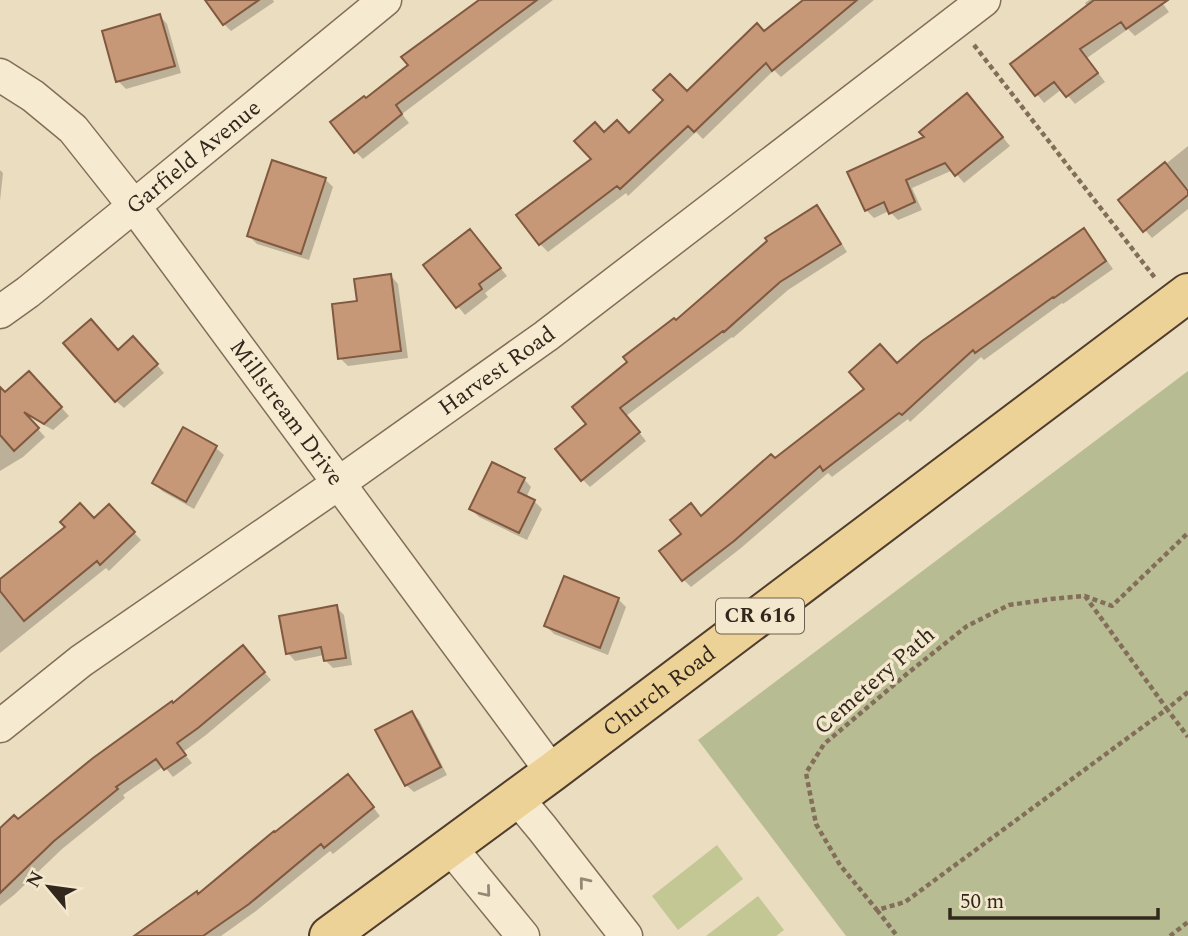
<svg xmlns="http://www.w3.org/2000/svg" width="1188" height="936" font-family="Spectral,serif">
<rect width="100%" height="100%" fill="#ebddbf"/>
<!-- green -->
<path fill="#c2c794" d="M717,845L743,879L678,930L652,896Z
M758,896L784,930L776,936H706Z"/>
<!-- cemetery -->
<path fill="#b8bc93" d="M1188,371V936H846L698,740Z"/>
<!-- shadow -->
<path fill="#0003" d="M207,0H273L274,2L231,31L224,24Z
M482,0H553L402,114L409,123L363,159L355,151L366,100L410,66Z
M806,0H874L781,77L774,70L703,139L696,132L628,196L626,193L548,252L540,244L594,159L604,134L630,136L687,93Z
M1089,0H1169L1163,4L1169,12L1135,36L1128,29L1087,58L1105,82L1075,104L1062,89L1044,103L1013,64L1088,7L1085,3Z
M160,16L167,24L181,73L126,89L118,81Z
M975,103L1010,146L964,183L953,170L912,188L922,210L898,220L889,211L874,218L866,210Z
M1188,146V209L1152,238L1120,201Z
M0,170L3,173L0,201Z
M325,179L333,187L309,260L257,244L249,236Z
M817,207L824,215L847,252L788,290L733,338L732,337L626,416L646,441L590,487L582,479L588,424L676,322Z
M470,231L507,276L485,293L488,297L465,315L425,266Z
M1084,231L1091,238L1113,269L1063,304L1062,303L984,360L981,357L910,422L908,419L832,477L828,473L741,548L691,587L684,580L662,551L702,517L897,366Z
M391,276L398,284L408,358L348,366L340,358L359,303Z
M141,346L164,373L124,408L116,401L118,351Z
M37,380L69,416L53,430L26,415L45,437L23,457L0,471V399Z
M184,430L216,448L224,455L194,509L162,491L154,483Z
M524,479L531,487L526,498L534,501L542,509L527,540L479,517L471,509Z
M109,506L141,540L109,571L106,568L0,653V581L94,520Z
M618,599L626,607L608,655L554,634L546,626Z
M336,607L344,615L352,665L333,668L325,660L324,655L295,661L288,653Z
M250,655L271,680L206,735L183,752L192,763L173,777L164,766L123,795L125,798L62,849L14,895L0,906V831L18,821L173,705Z
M412,713L419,720L447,775L414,792L406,785Z
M355,784L380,816L333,854L330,851L256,911L221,936H145Z"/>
<!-- building -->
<path fill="#c79877" stroke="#805940" stroke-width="2" d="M205,0H259L223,25Z
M479,0H537L396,105L402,114L354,153L330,122L364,96L366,98L408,65L401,57Z
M803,0H857L772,71L766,63L694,132L688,126L620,189L617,186L539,245L516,215L591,159L574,141L595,122L604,132L617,120L629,133L663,100L653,90L670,74L687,91L757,23L764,31Z
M1094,0H1168L1126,29L1121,22L1080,49L1098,73L1066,97L1054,82L1035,96L1010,64Z
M160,14L175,66L116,82L102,31Z
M967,93L1003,137L955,176L945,163L906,180L915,202L889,214L884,202L865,211L847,172L924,137L919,132Z
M272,160L326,178L301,254L247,236Z
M1165,162L1188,191V195L1143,232L1118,200Z
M817,205L841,244L780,282L724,332L723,331L620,408L640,432L581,481L555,449L586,424L572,407L627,362L623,357L674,318L676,320L767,241L765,238Z
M1084,228L1106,261L1054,298L1053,297L975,353L973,350L902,415L899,413L823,471L820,466L734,541L682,581L659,551L681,534L670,520L691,503L701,516L771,454L775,458L864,389L849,372L880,344L897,363L922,341Z
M470,229L501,268L479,284L482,289L456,308L423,265Z
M391,274L401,351L338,359L332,304L357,301L354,279Z
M91,319L118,350L133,336L158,364L115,402L63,343Z
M29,371L62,407L44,424L24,412L39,428L14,451L0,435V387L5,392Z
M183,427L217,446L186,502L152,483Z
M492,462L525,478L518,492L535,500L519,533L469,509Z
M80,503L94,518L109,504L135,532L100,565L97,561L24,621L0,591V579L65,527L60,522Z
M564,576L619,598L600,648L544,626Z
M337,605L346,658L324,661L321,647L286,654L279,616Z
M243,645L265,672L198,728L177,743L186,755L164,770L156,759L116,787L118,789L54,841L0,893V828L14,815L18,819L93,758L172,701L173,703Z
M412,711L441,767L405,786L375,730Z
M348,774L374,807L324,848L321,844L249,904L203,936H134L197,891L198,894L274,831L275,832Z"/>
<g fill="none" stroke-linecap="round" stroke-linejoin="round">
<defs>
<g id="minor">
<path id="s1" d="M0,75L33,96L73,129L134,206L552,772"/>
<path id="s2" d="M0,312L28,292L134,206L385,0"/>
<path id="s3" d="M0,726L81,661L339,483L546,336L984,0"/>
<path d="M517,798L542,828L626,936"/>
<path d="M450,847L523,936"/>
</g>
<g id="major">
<path id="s4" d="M329,936L552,772L1188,293"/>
</g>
</defs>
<!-- minor casing -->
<use href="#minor" stroke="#826e59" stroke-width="35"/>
<!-- major casing -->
<use href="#major" stroke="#503d2d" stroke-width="42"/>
<!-- path -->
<path stroke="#826e59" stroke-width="4.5" stroke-dasharray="5 3.5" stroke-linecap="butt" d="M974,45L1155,278
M1085,596L1167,709L905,902L877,910L840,865L816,824L806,773L824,744L908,673L967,626L1009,605L1051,599L1085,596L1112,606L1188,533
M1188,692L1167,709L1188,737
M877,910L897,936
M1170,936L1188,922"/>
<!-- minor -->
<use href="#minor" stroke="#f6ebd1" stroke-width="32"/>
<!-- major -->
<use href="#major" stroke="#edd298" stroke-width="38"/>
</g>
<!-- one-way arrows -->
<defs><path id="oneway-chevron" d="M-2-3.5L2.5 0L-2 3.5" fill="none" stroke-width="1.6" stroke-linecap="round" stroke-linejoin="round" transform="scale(1.75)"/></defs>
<g stroke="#948976">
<use href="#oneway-chevron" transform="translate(584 882) rotate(-129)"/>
<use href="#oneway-chevron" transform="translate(486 892) rotate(50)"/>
</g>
<g text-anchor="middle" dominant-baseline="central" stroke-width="7" stroke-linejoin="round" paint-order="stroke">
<!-- shield labels -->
<rect fill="#f3e8ce" stroke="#6c6151" stroke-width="2" x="716" y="598.5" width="88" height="35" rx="5"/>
<g font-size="21" font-weight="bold" fill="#32271c">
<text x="760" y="616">CR 616</text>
</g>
<!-- street labels -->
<g font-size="23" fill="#32271c" stroke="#f3e8ce">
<text stroke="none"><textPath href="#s2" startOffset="248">Garfield Avenue</textPath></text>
<text stroke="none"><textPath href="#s3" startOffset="611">Harvest Road</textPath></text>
<text stroke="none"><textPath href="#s1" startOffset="446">Millstream Drive</textPath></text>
<text transform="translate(875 681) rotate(-41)">Cemetery Path</text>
<text stroke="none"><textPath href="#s4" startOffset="411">Church Road</textPath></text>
</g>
</g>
<!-- north arrow -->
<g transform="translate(49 887) rotate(299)" stroke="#f3e8ce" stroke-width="5" paint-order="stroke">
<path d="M0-5L12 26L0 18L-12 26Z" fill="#32271c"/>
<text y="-10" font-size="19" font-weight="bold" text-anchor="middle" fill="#32271c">N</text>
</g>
<!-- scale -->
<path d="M950 908v10h208v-10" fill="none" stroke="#32271c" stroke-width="3.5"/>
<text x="960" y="908" font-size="21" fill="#32271c" stroke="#f3e8ce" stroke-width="5" paint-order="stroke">50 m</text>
</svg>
